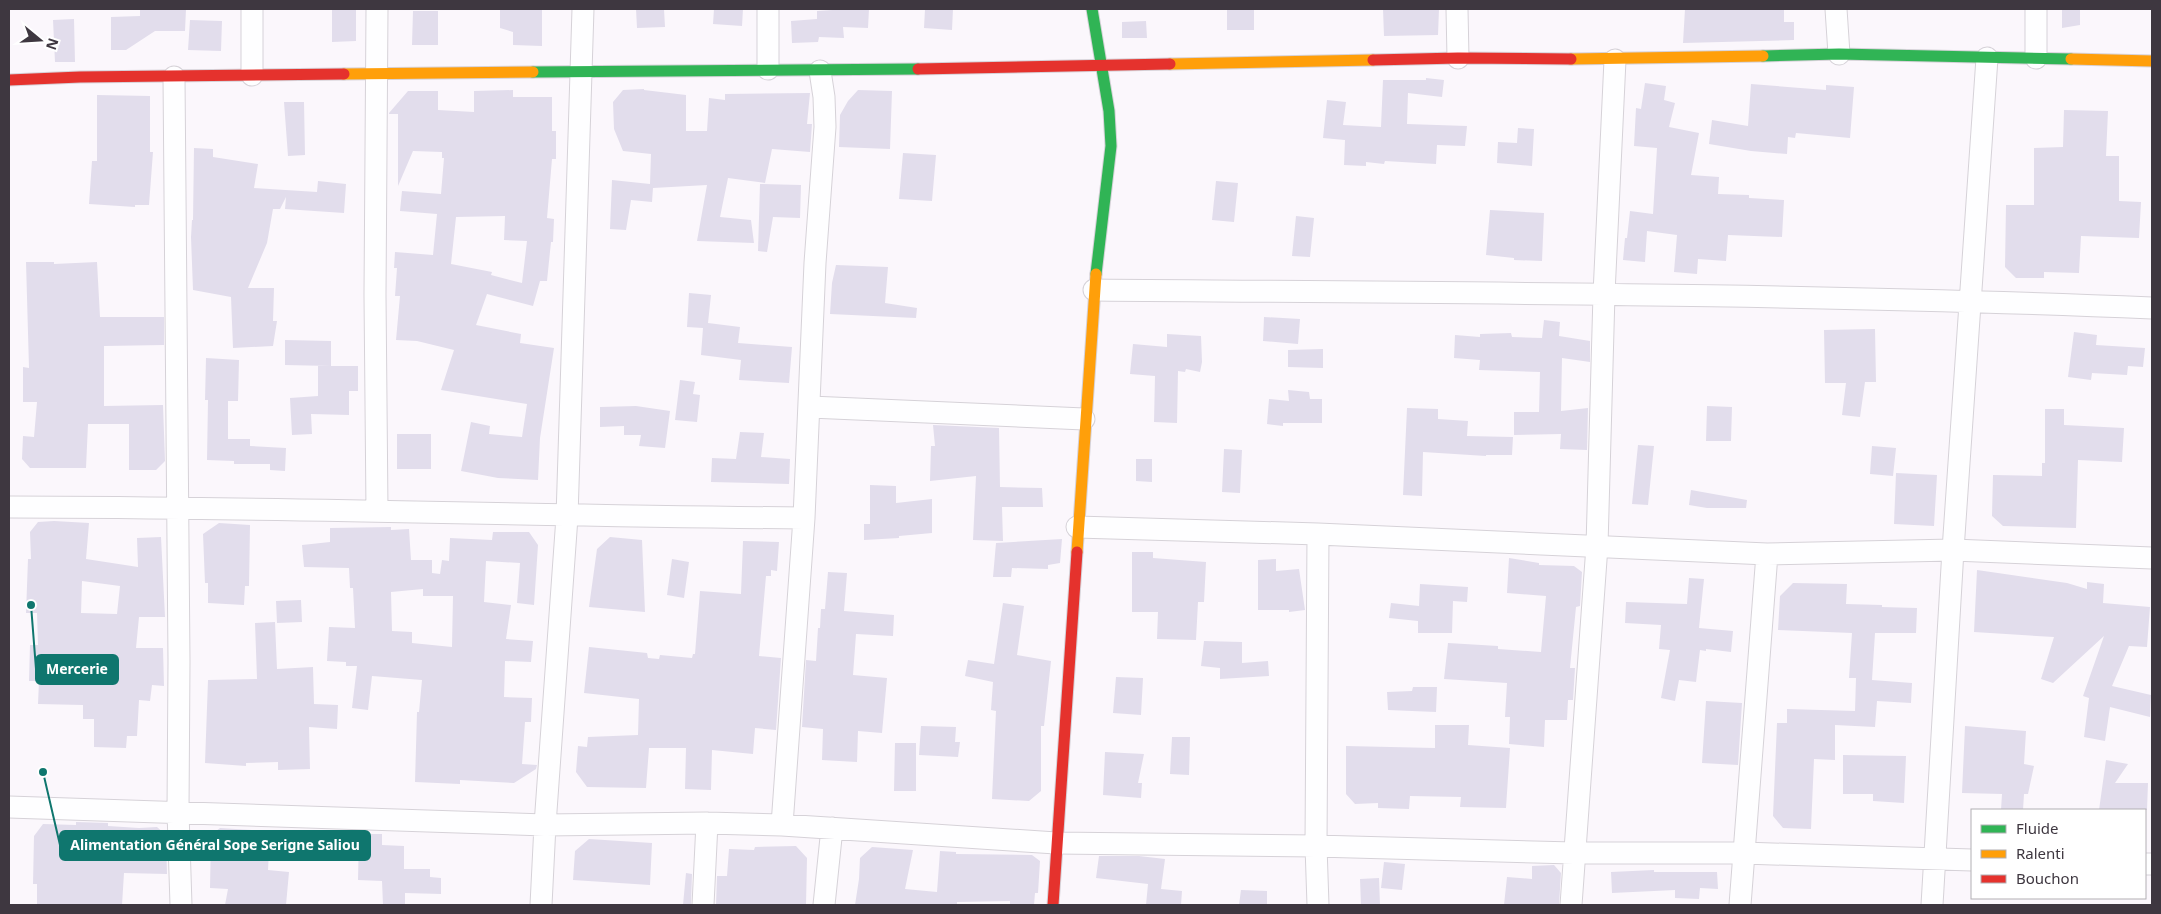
<svg xmlns="http://www.w3.org/2000/svg" width="2161" height="914" font-family="'Noto Sans',sans-serif">
<rect width="100%" height="100%" fill="#fbf7fc"/>
<!-- building -->
<path fill="#e2ddec" fill-rule="evenodd" d="M140,9H186L185,31H155L126,50H111V17L140,16Z
M332,9H356V41L332,42Z
M500,9H542V46L513,45V32L500,28Z
M636,9H664L665,27L637,28Z
M714,9H743L742,26L713,24Z
M848,9H869L868,28L843,27L844,38L819,37L818,42L792,43L791,21L817,19V11Z
M925,9H953L952,30L924,28Z
M1227,9H1254V30H1227Z
M1383,9H1439L1438,35L1384,36Z
M1685,9H1784V22H1794V40L1683,43Z
M2062,9H2080V25L2062,28Z
M413,11H438V45H412Z
M74,19L75,62H55L53,20Z
M190,20L222,21L221,51L188,50Z
M1146,21L1147,38H1122V22Z
M1426,78L1444,80L1442,97L1408,93L1407,124L1467,126L1465,146L1437,145L1436,164L1385,161L1384,164L1366,162V166L1344,165L1345,140L1323,138L1327,100L1346,102L1343,125L1381,127L1383,80H1426Z
M1645,83L1666,86L1664,100L1675,103L1669,127L1699,133L1691,175L1719,177L1718,194L1749,195V198L1784,200L1782,237L1728,235L1726,261L1698,259L1697,274L1674,272L1677,235L1647,231L1645,262L1623,260L1625,238H1627L1630,211L1653,214L1657,148L1634,146L1636,108L1641,109Z
M1751,84L1826,90V85L1854,87L1850,138L1796,133L1795,138L1788,137L1787,154L1751,151L1709,144L1712,120L1748,126Z
M644,89V90L686,95V131H707L709,98L725,100V94L810,93L807,124H812L810,152L772,149L765,183L728,178L720,217L751,220L754,243L697,241L707,185L653,188L652,202L631,200L626,230L610,229L612,180L650,184L651,154L623,151L614,129L613,102L623,90Z
M513,90V97H552V131H556V159H552L547,218L554,219L553,242H551L547,281H540L533,306L487,294L476,325L521,334L520,343L554,348L540,438L538,480L498,478L461,471L471,422L490,426L489,434L522,437L527,404L441,390L454,350L417,341L396,340L400,296H395L397,268H394L395,252L433,255L437,214L400,211L402,191L441,194L444,158H442V152L413,151L398,186V114H389V113L408,91H438V110L474,112V91ZM505,216L504,240L527,241L522,283L491,275L492,272L451,264L456,217Z
M858,90L892,91L890,149L839,147L840,115L848,101Z
M97,95L150,96V152H153L149,205H135V207L89,204L92,161H97Z
M284,102H304L305,155L288,156Z
M2064,110L2108,111L2106,156H2119V201L2141,202L2139,238L2081,236L2079,273L2044,272V278H2016L2005,267L2006,205H2034V148L2063,147Z
M1518,128L1534,129L1532,166L1497,163L1498,142L1517,143Z
M194,148L213,149V157L258,164L254,188L317,192L318,181L346,184L344,213L285,209L286,197L280,209H273L267,243L248,288H274L273,321H277L273,346L233,348L231,297L193,290L191,237L192,220H193Z
M903,153L936,155L932,201L899,199Z
M1216,181L1238,183L1234,222L1212,220Z
M760,184L801,185L800,218L773,217L767,252L758,251Z
M1490,210L1544,213L1542,261L1514,260V258L1486,255Z
M1296,216L1314,218L1310,257L1292,256Z
M26,262H54V264L97,262L100,317H164V345L104,346V406L163,405L165,461L156,470H129V424H88L86,468H30L22,459L23,436L34,437L37,402H23V367L29,368Z
M836,265L888,267L885,303L917,308L916,318L830,314L832,283Z
M689,293L711,295L708,323L740,327L738,343L792,347L789,383L739,380L741,360L701,355L703,328L687,327Z
M1264,317L1300,319L1298,344L1263,341Z
M1544,320L1560,322L1559,336L1590,341V362L1562,358L1561,411L1588,408L1587,450L1560,449L1561,434L1514,435V412H1539L1540,372L1479,370L1480,360L1454,358L1455,335L1480,337V334L1511,333L1512,337L1542,338Z
M1875,329L1876,382H1865L1860,417L1842,415L1846,383H1825L1824,330Z
M2074,332L2097,335L2096,345L2145,348L2143,367L2128,366L2127,375L2092,373L2091,380L2068,377Z
M1167,334L1201,336L1202,362L1200,372L1186,369L1185,372L1178,371L1177,423L1154,422L1155,376L1130,374L1133,344L1167,347Z
M285,340L331,341V366L285,365Z
M1323,349V368L1288,367V350Z
M206,358L239,360L238,401H228V439H250V446L286,448L285,471L270,470V464H234V461L207,460L208,400H205Z
M318,366H358V391H349V415L311,414L312,434L292,435L290,398L318,396Z
M680,380L695,382L693,394L700,395L697,422L675,420Z
M1288,390L1309,392L1310,399H1322V423H1283V426L1267,424L1269,399L1289,401Z
M636,406L670,411L665,448L639,446L641,435H624V426L600,427V407Z
M1707,406L1732,407L1731,441H1706Z
M1407,408L1438,409V419L1468,421L1467,436L1513,437L1512,455H1486V456L1423,452L1422,496L1403,495Z
M2045,409H2064V425L2124,428L2122,462L2078,460L2076,528L2003,526L1992,516L1993,475L2042,476V463H2045Z
M933,425L999,428L1000,487L1042,488L1043,507H1002L1003,541L973,540L976,476L930,481L931,446H935Z
M740,432L764,433L761,457L790,459L789,484L711,482L712,458L736,459Z
M397,434H431V469H397Z
M1638,445L1654,446L1648,505L1632,504Z
M1872,446L1896,448L1893,476L1870,474Z
M1224,449L1242,450L1240,493L1222,492Z
M1136,459H1152V482L1136,481Z
M1896,473L1937,475L1934,526L1894,524Z
M870,485L896,486V503L932,499V533L899,536V538L864,540V524H870Z
M1691,490L1747,500L1746,508H1707L1689,505Z
M54,521L89,523L86,559L138,567L137,538L161,537L165,617H139L136,648H163L164,686L152,685L150,701L139,700L137,736H127L126,748L94,747V719H83V705L38,704L39,681H29L30,645H38L37,613H26L28,559H31L30,532L38,522ZM82,581L120,586L117,614L81,613Z
M219,523L250,525L249,586H245L244,605L208,603V583H205L203,534Z
M391,527V530L409,529L411,560H432V573L440,574L442,560L449,561L450,538L492,540L493,532H529L538,545L534,605L517,603L520,563L486,561L484,602L511,605L506,639L533,641L531,662L505,661L504,697L532,698L531,722H525L522,764L537,765L536,769L514,783L460,780V784L415,782L417,712H419L422,680L372,676L368,710L352,708L357,666H346V662L327,661L329,627L355,628L353,588H350L349,568L304,567L302,545L330,542V528ZM423,589V596H453L452,647L412,643V632L392,631L391,592Z
M610,537L642,540L645,612L589,607L597,549Z
M1062,539L1060,563L1048,565V569L1012,568L1011,577H993L996,543Z
M743,541L779,542L777,571L771,570V576H766L759,656L781,658L776,730L755,728L753,754L712,750L711,790L685,789L686,748H649L646,788L587,787L576,772L578,746L587,747L588,737L638,735L639,699L584,693L589,647L647,653L648,658L659,659L660,655L692,658L693,654H695L700,591L741,594Z
M1132,552H1153V558L1206,562L1204,602H1198L1196,640L1157,639L1158,612H1132Z
M1509,558L1539,563V565L1574,566L1582,572L1580,606L1576,607L1570,668H1575L1573,700H1568L1567,720H1545L1544,747L1509,744L1510,717H1505L1507,683L1444,679L1448,643L1498,646V649L1541,652L1546,596L1507,593Z
M672,559L689,562L684,598L667,595Z
M1276,559V571L1299,569L1305,610L1289,612V610H1258V560Z
M1977,570L2067,583L2087,589V582L2104,584L2103,603L2150,607L2147,647L2129,646L2112,686L2151,695L2150,717L2110,707L2105,741L2084,737L2089,698L2083,696L2104,636L2053,683L2041,679L2054,637L1974,632Z
M828,572L847,573L844,611L894,615L893,636L856,634L853,675L887,678L882,733L858,731L857,762L822,760L823,729L802,727L806,660L816,661L818,628H820L821,609H825Z
M1689,578L1704,579L1699,628L1733,631L1731,652L1706,649V651L1700,650L1696,682L1679,680L1675,701L1661,698L1670,650L1659,649L1661,625L1625,623L1626,602L1687,604Z
M1793,583L1847,584L1846,604L1882,605V607L1917,608L1916,633H1875L1872,680L1912,683L1911,703L1877,701L1875,727L1835,725V760L1814,759L1811,829L1783,828L1773,816L1777,723H1787V709L1855,711L1856,678H1849L1852,633L1778,630L1780,596Z
M1420,584L1468,587L1467,602L1453,601L1452,633H1418V621L1389,618L1391,603L1419,606Z
M301,600L302,622L277,623L276,601Z
M1003,603L1024,606L1017,655L1051,661L1044,726H1041V791L1029,801L992,799L996,711L991,710L993,682L965,676L968,660L994,664Z
M275,622L277,669L313,667L314,704L338,705L337,729L309,727L310,769L278,770V762L246,763V766L205,763L208,680L257,679L255,623Z
M1204,641L1242,642V663L1268,661L1269,676L1220,679V668L1201,666Z
M1116,677L1143,678L1141,715L1113,713Z
M1413,687H1437L1436,712L1388,710L1387,692L1412,691Z
M1706,701L1742,703L1738,765L1702,763Z
M1435,725H1469L1468,745L1510,748L1506,808L1460,807L1461,797L1410,796L1409,809L1378,808V803L1355,804L1346,794V746L1435,748Z
M921,726L956,727L955,742H960L958,757L919,755Z
M1965,726L2026,731L2024,764L2034,766L2028,794H2024L2023,810H2001L2002,794L1962,793Z
M1172,737H1190L1189,775L1170,774Z
M895,743H916V791H894Z
M1105,752L1144,754L1138,783H1142L1141,798L1103,795Z
M1843,755L1906,756L1904,803L1873,801V794H1843Z
M2106,760L2128,764L2115,783H2148L2147,810H2099Z
M76,822L108,823V826L139,828L157,827L166,835L167,874L124,873L122,905H37V884H33L34,836L43,824L76,825Z
M220,828L270,831L268,870L289,872L286,905H225L228,889L210,888L211,835Z
M359,834H382V845L404,846V869H430V877L441,878V894L405,893V905H383L382,881L358,880Z
M589,839L652,843L650,885L573,880L575,851Z
M796,846L807,858L806,905H716L717,876H727L729,849L754,850L755,847Z
M872,847L913,850L905,889L937,892L940,851L956,852V854L1032,855L1040,861L1038,893H1035L1034,905H1010V901L957,902V905H855L859,879L860,858Z
M1099,856H1139L1165,859L1161,889L1182,891L1181,905H1146L1148,884L1096,878Z
M1384,862L1405,864L1402,890L1381,888Z
M1554,865L1561,873L1559,905H1504L1507,877L1532,879V866Z
M1654,870V872H1717L1718,889L1700,888L1699,899L1675,898V890L1612,893L1611,872Z
M686,873L692,874L691,905H683Z
M1379,878L1380,905H1361L1360,879Z
M1241,890L1267,891V905H1239Z"/>
<g fill="none" stroke-linecap="round" stroke-linejoin="round">
<defs>
<path id="street" d="M252,9V75
M377,9L375,295L377,510
M1457,9L1458,58
M1836,9L1839,54
M2036,9V58
M768,69V9
M174,77L179,661L178,812L181,905
M1094,290C1447,293 1800,293 2152,308
M810,407L1084,419
M9,507C274,507 539,516 804,518
M1077,527L1318,534L1767,554L1953,550L2152,558
M9,807L545,825L707,823L782,825L1056,843L1316,846L1574,853H1743L1972,860
M782,825L804,518L815,263L825,127L824,97L820,71
M2145,864H2152
M541,905L545,825L567,517L583,9
M703,905L707,823
M824,905L832,828
M1318,905L1316,846L1318,534
M1571,905L1597,546L1604,294L1615,60
M1740,905L1767,554
M1932,905L1953,550L1987,58"/>
<path id="fast" d="M1092,9L1109,111L1111,146L1096,274
M1763,56L1839,54L2071,59
M533,72L918,69"/>
<path id="slow" d="M1571,59L1763,56
M2071,59L2152,61
M1170,64L1373,60
M344,74L533,72
M1077,552L1096,274"/>
<path id="jam" d="M1373,60L1458,58L1571,59
M918,69L1170,64
M9,80L80,77L344,74
M1053,905L1077,552"/>
</defs>
<!-- street casing -->
<use href="#street" stroke="#d6d2d8" stroke-width="23"/>
<!-- fast casing -->
<use href="#fast" stroke="#d6d2d8" stroke-width="13"/>
<!-- slow casing -->
<use href="#slow" stroke="#d6d2d8" stroke-width="13"/>
<!-- jam casing -->
<use href="#jam" stroke="#d6d2d8" stroke-width="13"/>
<!-- street -->
<use href="#street" stroke="#fefeff" stroke-width="21"/>
<!-- fast -->
<use href="#fast" stroke="#30b455" stroke-width="11"/>
<!-- slow -->
<use href="#slow" stroke="#ff9f0a" stroke-width="11"/>
<!-- jam -->
<use href="#jam" stroke="#e5322d" stroke-width="11"/>
</g>
<!-- callouts -->
<path fill="none" stroke="#0f766e" stroke-width="2" d="M31 605L36 669M43 772L60 845"/>
<g fill="#0f766e" stroke="#fff" stroke-width="2">
<circle cx="31" cy="605" r="5"/>
<circle cx="43" cy="772" r="5"/>
</g>
<g fill="#0f766e" stroke="#0f766e" stroke-width="2">
<rect x="36" y="655" width="82" height="29" rx="5"/>
<rect x="60" y="831" width="310" height="29" rx="5"/>
</g>
<g font-size="14" text-anchor="middle" font-weight="bold" fill="#fff">
<text x="77" y="674">Mercerie</text>
<text x="215" y="850">Alimentation Général Sope Serigne Saliou</text>
</g>
<!-- border -->
<rect width="2161" height="914" fill="none" stroke="#3e3740" stroke-width="20"/>
<!-- legend -->
<rect x="1971" y="809" width="175" height="90" fill="#ffffff" stroke="#b2afb3"/>
<rect x="1981" y="825" width="25" height="8" fill="#30b455" stroke="#b2afb3"/>
<text x="2016" y="834" font-size="15" fill="#3e3740">Fluide</text>
<rect x="1981" y="850" width="25" height="8" fill="#ff9f0a" stroke="#b2afb3"/>
<text x="2016" y="859" font-size="15" fill="#3e3740">Ralenti</text>
<rect x="1981" y="875" width="25" height="8" fill="#e5322d" stroke="#b2afb3"/>
<text x="2016" y="884" font-size="15" fill="#3e3740">Bouchon</text>
<!-- north arrow -->
<g transform="translate(40 40) rotate(108)" stroke="#ffffff" stroke-width="4" paint-order="stroke">
<path d="M0-4L9 19L0 12L-9 19Z" fill="#3e3740"/>
<text y="-8" font-size="14" font-weight="bold" text-anchor="middle" fill="#3e3740">N</text>
</g>
</svg>
